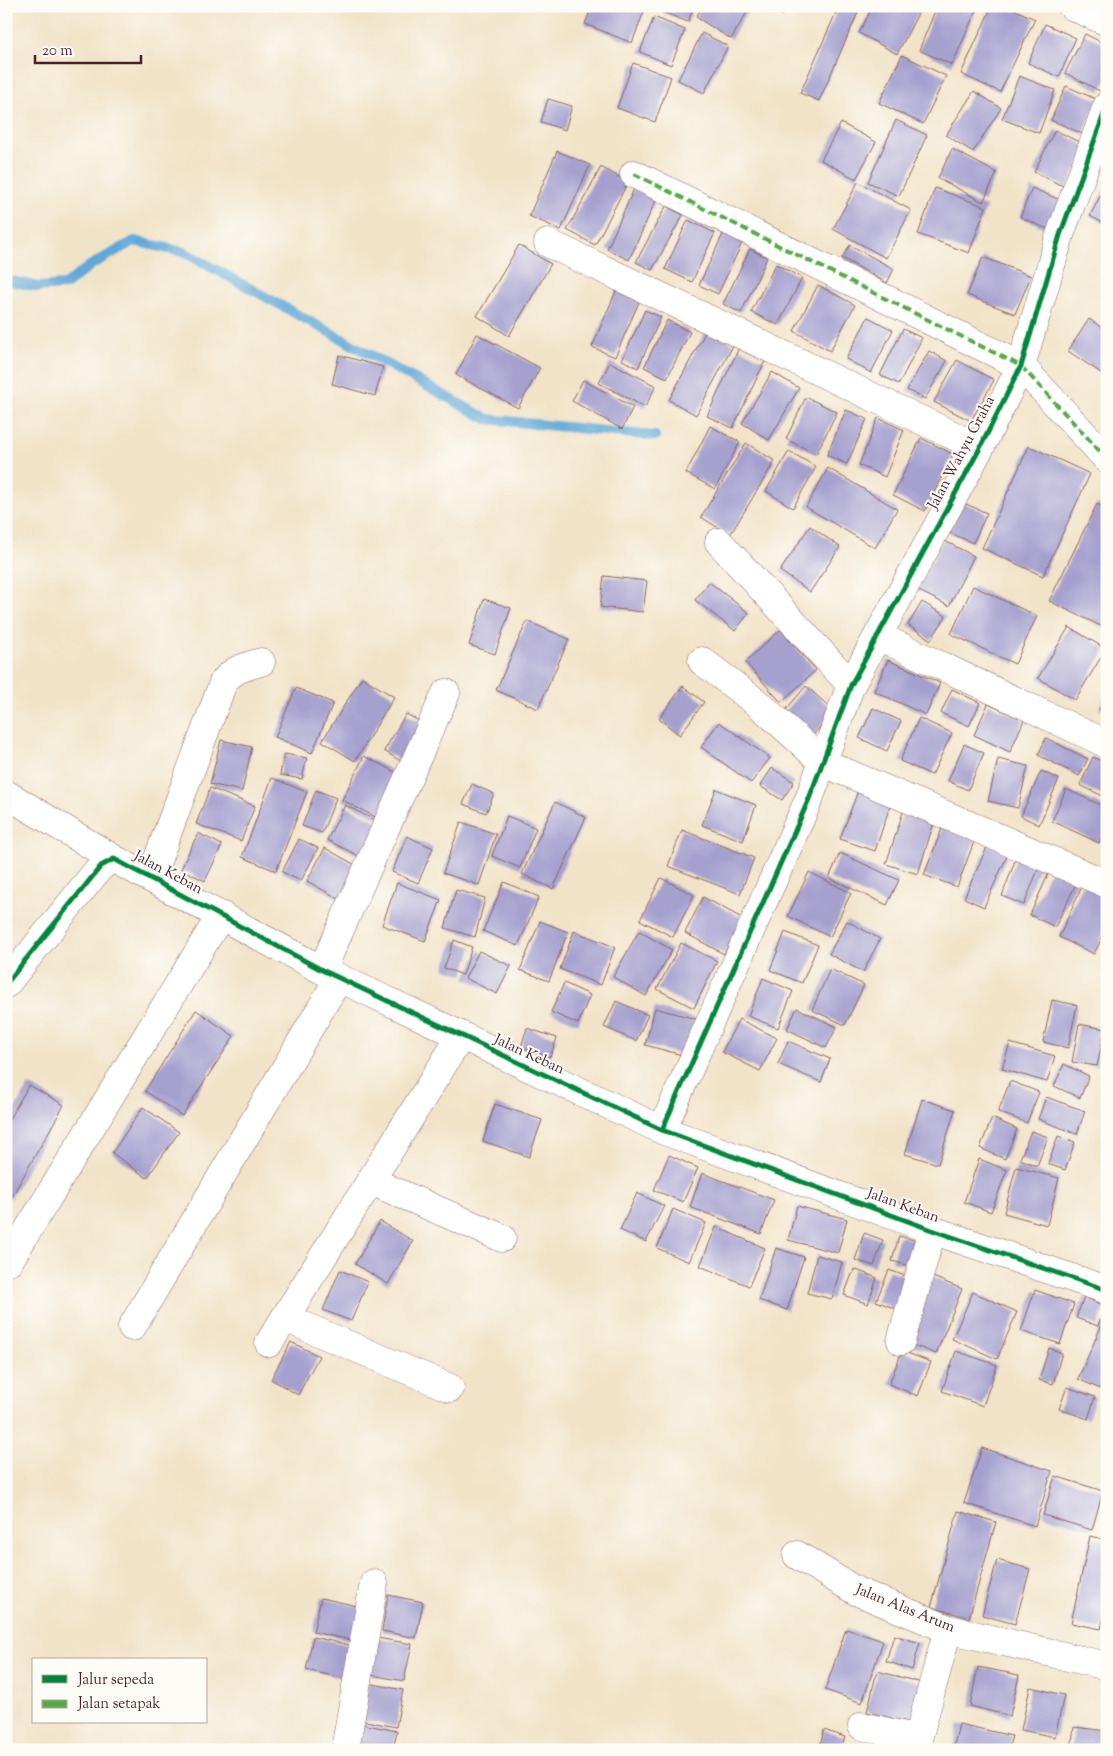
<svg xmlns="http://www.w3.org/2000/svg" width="1113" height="1756" font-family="'Sorts Mill Goudy',serif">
<rect width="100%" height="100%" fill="#fdfcf7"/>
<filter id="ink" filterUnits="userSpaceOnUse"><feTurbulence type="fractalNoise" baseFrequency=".02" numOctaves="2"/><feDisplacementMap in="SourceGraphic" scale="10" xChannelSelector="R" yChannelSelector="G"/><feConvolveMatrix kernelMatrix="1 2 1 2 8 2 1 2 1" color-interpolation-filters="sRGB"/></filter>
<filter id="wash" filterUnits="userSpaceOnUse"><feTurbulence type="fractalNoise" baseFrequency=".0096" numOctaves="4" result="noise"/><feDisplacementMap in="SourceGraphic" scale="20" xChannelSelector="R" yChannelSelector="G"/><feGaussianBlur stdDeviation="1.12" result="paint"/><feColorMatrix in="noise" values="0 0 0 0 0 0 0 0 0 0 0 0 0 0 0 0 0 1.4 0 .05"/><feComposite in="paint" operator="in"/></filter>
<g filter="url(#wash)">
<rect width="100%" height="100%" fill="#f1e3c7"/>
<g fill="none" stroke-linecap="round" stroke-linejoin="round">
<!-- stream -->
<path stroke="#61a8d7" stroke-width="10" d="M6,280L39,287L65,285L91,265L134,241L184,252L487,419L655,436"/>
</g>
<g id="blocks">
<!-- building -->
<path fill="#a6a0cf" d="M592,6H646L632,43L585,24Z
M659,6H694L688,22L657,10Z
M703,6H743L749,9L731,39L696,17Z
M765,6H787L783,15Z
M839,6L860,8L819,101L800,93Z
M873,6H922L897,54L859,33Z
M937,6H978L952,65L919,50Z
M992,6H1007L1035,19L1000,92L961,74Z
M654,17L685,30L671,65L640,52Z
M1045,24L1076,38L1059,77L1028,63Z
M702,33L728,46L704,93L678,80Z
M1085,34L1107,45V79L1100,91L1065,73Z
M902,55L946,76L923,124L879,103Z
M633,63L671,77L655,122L617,108Z
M1019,76L1055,90L1039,133L1002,119Z
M1066,86L1098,100L1083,134L1051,120Z
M974,91L1001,108L973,152L946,135Z
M548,99L572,106L565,130L541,122Z
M896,120L927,135L899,196L868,182Z
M841,123L876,142L856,179L821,160Z
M1055,130L1087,146L1067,188L1034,172Z
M952,149L997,173L983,202L938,178Z
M557,151L590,165L561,230L529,216Z
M601,167L628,182L595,245L567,230Z
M858,182L911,210L886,258L833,229Z
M1107,182V225L1090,216Z
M935,188L986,207L969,253L918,234Z
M1032,188L1065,202L1052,231L1020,217Z
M634,189L656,200L629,260L607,249Z
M666,206L683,215L652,270L636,262Z
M688,220L715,233L692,282L665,269Z
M724,232L743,241L718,294L699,285Z
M519,245L551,264L509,336L477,316Z
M850,245L894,269L887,283L842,258Z
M750,249L767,258L741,313L723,304Z
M983,257L1031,276L1015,314L967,295Z
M776,264L802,278L778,325L751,312Z
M818,285L855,305L830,351L794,331Z
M616,291L639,302L615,357L592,347Z
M645,310L661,317L638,368L622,360Z
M868,317L893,330L871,373L846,359Z
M1089,319L1107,331V377L1068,351Z
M667,320L690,332L667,378L644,367Z
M707,329L734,344L696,415L669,400Z
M903,329L922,338L899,384L880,375Z
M477,334L540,368L518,408L456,375Z
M739,348L765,361L733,428L707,416Z
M929,351L947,361L925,399L907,390Z
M339,355L383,367L375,396L332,384Z
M957,360L994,380L971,421L934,402Z
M610,362L656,386L645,407L599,383Z
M772,372L799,388L769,440L742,423Z
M583,380L633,407L622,429L572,401Z
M806,397L837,412L816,454L786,439Z
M846,410L867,419L847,464L827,455Z
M878,418L904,430L885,477L859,465Z
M710,426L740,442L715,489L686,473Z
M921,438L953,454L925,511L893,495Z
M746,443L775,461L730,535L701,517Z
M1029,446L1090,474L1043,576L982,548Z
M789,451L816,467L793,508L766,491Z
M828,468L897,509L875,548L806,507Z
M961,502L987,513L973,543L948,532Z
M1097,504L1107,509V629L1049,601Z
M810,526L840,547L810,592L780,571Z
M943,540L974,556L949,606L917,590Z
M604,576L647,581L643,612L600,607Z
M709,582L749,613L735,631L695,600Z
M973,586L1037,616L1015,664L951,634Z
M484,599L511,608L495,654L469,645Z
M922,602L946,616L931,640L908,625Z
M527,621L569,639L538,709L496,690Z
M1069,627L1106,649L1075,700L1038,678Z
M780,630L816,670L781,702L745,662Z
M888,660L940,683L926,715L874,691Z
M362,677L394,697L355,761L322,741Z
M683,686L704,702L680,735L659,719Z
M806,686L834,711L813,735L785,711Z
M296,688L333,703L312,753L275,737Z
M952,689L980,703L969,726L941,713Z
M1107,691V712L1099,709Z
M988,704L1024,720L1010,752L974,735Z
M873,708L901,721L887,751L859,738Z
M406,714L428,726L406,764L384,751Z
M919,718L952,733L932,775L900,761Z
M719,722L770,758L751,783L701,747Z
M1046,738L1088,759L1079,776L1038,755Z
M221,740L252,747L242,791L210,784Z
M964,744L984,753L968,790L948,781Z
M284,754L307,758L302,779L280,775Z
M364,756L403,776L381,820L342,800Z
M1093,757L1107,763V798L1080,785Z
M998,759L1028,766L1018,808L988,801Z
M772,768L794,782L782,800L760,786Z
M1041,771L1059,779L1039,825L1021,816Z
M272,778L307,792L276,871L242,857Z
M472,784L494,794L486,813L463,804Z
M210,788L255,806L241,841L196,824Z
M859,788L892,800L875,851L840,839Z
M716,789L756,805L743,841L702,825Z
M1066,789L1107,808V825L1099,843L1052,821Z
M316,790L336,798L322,833L302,826Z
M555,802L586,817L553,889L522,874Z
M345,805L386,826L369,861L327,840Z
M903,812L934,822L918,874L886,864Z
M507,816L536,828L520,868L492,856Z
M461,822L496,834L479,885L443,873Z
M943,826L975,839L957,887L924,875Z
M682,830L754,858L740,894L668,866Z
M198,833L222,845L205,881L181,869Z
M407,836L433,848L418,883L392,872Z
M299,839L318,848L301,881L282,872Z
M988,845L1008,854L984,907L964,898Z
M325,848L366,871L348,904L307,881Z
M840,853L899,880L887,905L829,878Z
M1016,858L1039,867L1024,905L1002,896Z
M1050,870L1077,882L1055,927L1030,915Z
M809,872L851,893L830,937L788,916Z
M661,878L694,895L673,937L640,920Z
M504,882L539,897L518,946L483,931Z
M1084,882L1107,892V927L1094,954L1059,937Z
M397,883L441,900L425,941L382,925Z
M456,890L485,898L475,937L445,928Z
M703,897L742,918L724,954L685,933Z
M540,921L568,932L549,981L520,970Z
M847,921L880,939L863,972L829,954Z
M574,931L615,947L601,985L560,969Z
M639,931L672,950L646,996L613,977Z
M785,932L818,945L802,983L770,970Z
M454,940L472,947L463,975L444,968Z
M681,943L717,961L694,1008L657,989Z
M479,951L511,966L497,994L465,978Z
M830,969L864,985L845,1025L812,1010Z
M763,978L793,991L778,1028L748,1016Z
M564,983L590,995L578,1024L551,1012Z
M1052,1000L1077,1005L1068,1048L1043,1042Z
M616,1001L648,1015L636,1041L604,1027Z
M655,1008L696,1019L686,1056L645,1045Z
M797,1008L837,1027L826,1048L787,1029Z
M196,1010L234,1036L182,1116L145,1091Z
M739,1019L777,1038L760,1071L722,1052Z
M1079,1024L1105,1029L1097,1066L1072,1062Z
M527,1028L557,1038L550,1057L521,1047Z
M788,1041L830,1059L821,1082L778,1064Z
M1010,1043L1055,1056L1047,1082L1002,1069Z
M1064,1064L1089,1076L1080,1098L1054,1086Z
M1010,1081L1039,1092L1027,1123L998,1112Z
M29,1085L64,1105L11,1198L6,1195V1124Z
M1046,1097L1085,1111L1077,1134L1038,1119Z
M922,1099L955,1110L938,1164L905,1154Z
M495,1104L542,1120L529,1157L483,1141Z
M143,1107L179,1132L147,1178L112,1153Z
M992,1118L1017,1129L1005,1159L980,1148Z
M1031,1131L1048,1137L1037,1166L1020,1159Z
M1058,1136L1075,1142L1065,1170L1048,1164Z
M669,1155L698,1168L683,1202L654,1190Z
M979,1159L1007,1170L991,1212L964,1202Z
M1016,1167L1059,1178L1047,1225L1004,1213Z
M702,1173L774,1200L761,1234L690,1207Z
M637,1193L664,1206L646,1242L620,1230Z
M797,1206L847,1219L838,1253L788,1240Z
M673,1209L706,1223L689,1262L657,1248Z
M380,1221L413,1241L388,1284L355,1264Z
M716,1227L765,1248L749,1286L700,1266Z
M864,1233L883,1240L874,1266L855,1260Z
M899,1236L921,1242L914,1267L892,1261Z
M776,1248L804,1257L787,1310L759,1300Z
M817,1255L842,1262L832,1299L807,1293Z
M854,1269L877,1278L868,1304L844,1295Z
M340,1270L368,1282L351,1321L323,1310Z
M889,1270L911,1278L899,1310L876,1301Z
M933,1277L962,1289L936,1354L908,1343Z
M1035,1290L1074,1304L1060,1344L1021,1331Z
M973,1292L1017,1312L997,1359L952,1339Z
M1084,1297L1105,1306L1098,1326L1076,1318Z
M1102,1324L1107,1326V1392L1078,1379Z
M291,1342L319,1356L298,1395L271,1379Z
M1049,1348L1062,1353L1053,1384L1039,1380Z
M902,1351L931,1362L918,1396L889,1384Z
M956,1351L997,1365L983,1406L942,1391Z
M1067,1387L1095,1397L1088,1419L1059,1409Z
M982,1448L1052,1471L1035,1526L964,1503Z
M1055,1476L1103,1491L1092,1530L1043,1515Z
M958,1511L996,1522L969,1618L931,1607Z
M1090,1536L1107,1540V1601L1101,1629L1071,1623Z
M997,1560L1030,1569L1015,1624L982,1615Z
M388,1595L423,1602L416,1638L382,1631Z
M321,1598L362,1607L355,1641L313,1632Z
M846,1629L883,1641L862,1703L825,1690Z
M894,1635L920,1643L912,1670L886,1661Z
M313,1637L354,1646L347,1679L306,1670Z
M377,1638L412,1644L404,1681L371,1675Z
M978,1667L1019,1675L1010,1716L970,1706Z
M877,1671L926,1684L916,1724L867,1712Z
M368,1683L403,1690L396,1727L361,1720Z
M1030,1687L1064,1695L1055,1737L1021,1730Z
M362,1724L397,1731L393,1750H357Z
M959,1724L1012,1736L1008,1750H953Z
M1074,1727L1107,1731V1750H1071Z
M824,1730L845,1737L841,1750H819Z
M879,1740L911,1750H877Z"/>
</g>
</g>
<g filter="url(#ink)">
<use href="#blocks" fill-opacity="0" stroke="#846462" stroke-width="1"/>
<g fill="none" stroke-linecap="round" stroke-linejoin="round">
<defs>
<path id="minor" d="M634,174L1021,366L1107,459
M548,243L980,448
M719,542L851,685
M878,636L1107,744
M702,661L761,706L824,763L1107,884
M6,794L114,859
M151,877L223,683C232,669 245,667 261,662
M322,970L446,693
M6,984L101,866L114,859L322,970L662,1130L932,1230L1107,1290
M662,1130L809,799L851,685L980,448L1021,366L1060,235L1107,106
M371,1181L502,1238
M9,1261L221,915
M285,1318L450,1388
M132,1327L339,978
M901,1341L932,1230
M269,1343L461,1036
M797,1555L856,1591L948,1629L1107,1666
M862,1726L918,1739
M345,1750L374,1583
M915,1750L948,1629"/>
<path id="tertiary" d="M1072,6L1107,22"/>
</defs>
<!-- minor casing -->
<use href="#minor" stroke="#846462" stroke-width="29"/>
<!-- tertiary casing -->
<use href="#tertiary" stroke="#846462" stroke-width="29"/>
<!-- minor -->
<use href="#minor" stroke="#fff" stroke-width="28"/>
<!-- tertiary -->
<use href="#tertiary" stroke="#fff" stroke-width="28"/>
<!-- quiet -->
<path stroke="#57aa44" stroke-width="4" stroke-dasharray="8 4" stroke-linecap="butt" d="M634,174L1021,366L1107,459"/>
<defs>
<path id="cycleway" d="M6,984L101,866L114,859L322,970L662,1130L932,1230L1107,1290
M662,1130L809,799L851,685L980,448L1021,366L1060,235L1107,106"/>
</defs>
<!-- cycleway casing -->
<use href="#cycleway" stroke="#fdfcf7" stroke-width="8"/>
<!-- cycleway -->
<use href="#cycleway" stroke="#00873e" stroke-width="5"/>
</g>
</g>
<g text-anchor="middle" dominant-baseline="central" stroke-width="4" stroke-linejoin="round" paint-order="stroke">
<!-- street labels -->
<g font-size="15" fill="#4a1f2b" stroke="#fdfcf7">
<text transform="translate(962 453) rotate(-62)">Jalan Wahyu Graha</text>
<text transform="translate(168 873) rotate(28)">Jalan Keban</text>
<text transform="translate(529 1055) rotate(25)">Jalan Keban</text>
<text transform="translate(903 1206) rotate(20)">Jalan Keban</text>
<text transform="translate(905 1609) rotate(22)">Jalan Alas Arum</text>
</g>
</g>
<!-- margin -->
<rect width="1113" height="1756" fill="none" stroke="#fdfcf7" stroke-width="25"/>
<!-- legend -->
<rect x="32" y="1658" width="175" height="65" fill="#fdfcf7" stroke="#b5a4a5"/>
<rect x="42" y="1675" width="25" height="8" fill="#00873e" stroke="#b5a4a5"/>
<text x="78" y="1684" font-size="15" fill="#4a1f2b">Jalur sepeda</text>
<rect x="42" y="1700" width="25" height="8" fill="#57aa44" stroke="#b5a4a5"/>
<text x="78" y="1708" font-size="15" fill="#4a1f2b">Jalan setapak</text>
<!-- scale -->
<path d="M35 55v8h106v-8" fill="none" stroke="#4a1f2b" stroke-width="2.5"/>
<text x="42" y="55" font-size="15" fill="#4a1f2b" stroke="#fdfcf7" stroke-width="4" paint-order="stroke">20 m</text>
</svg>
